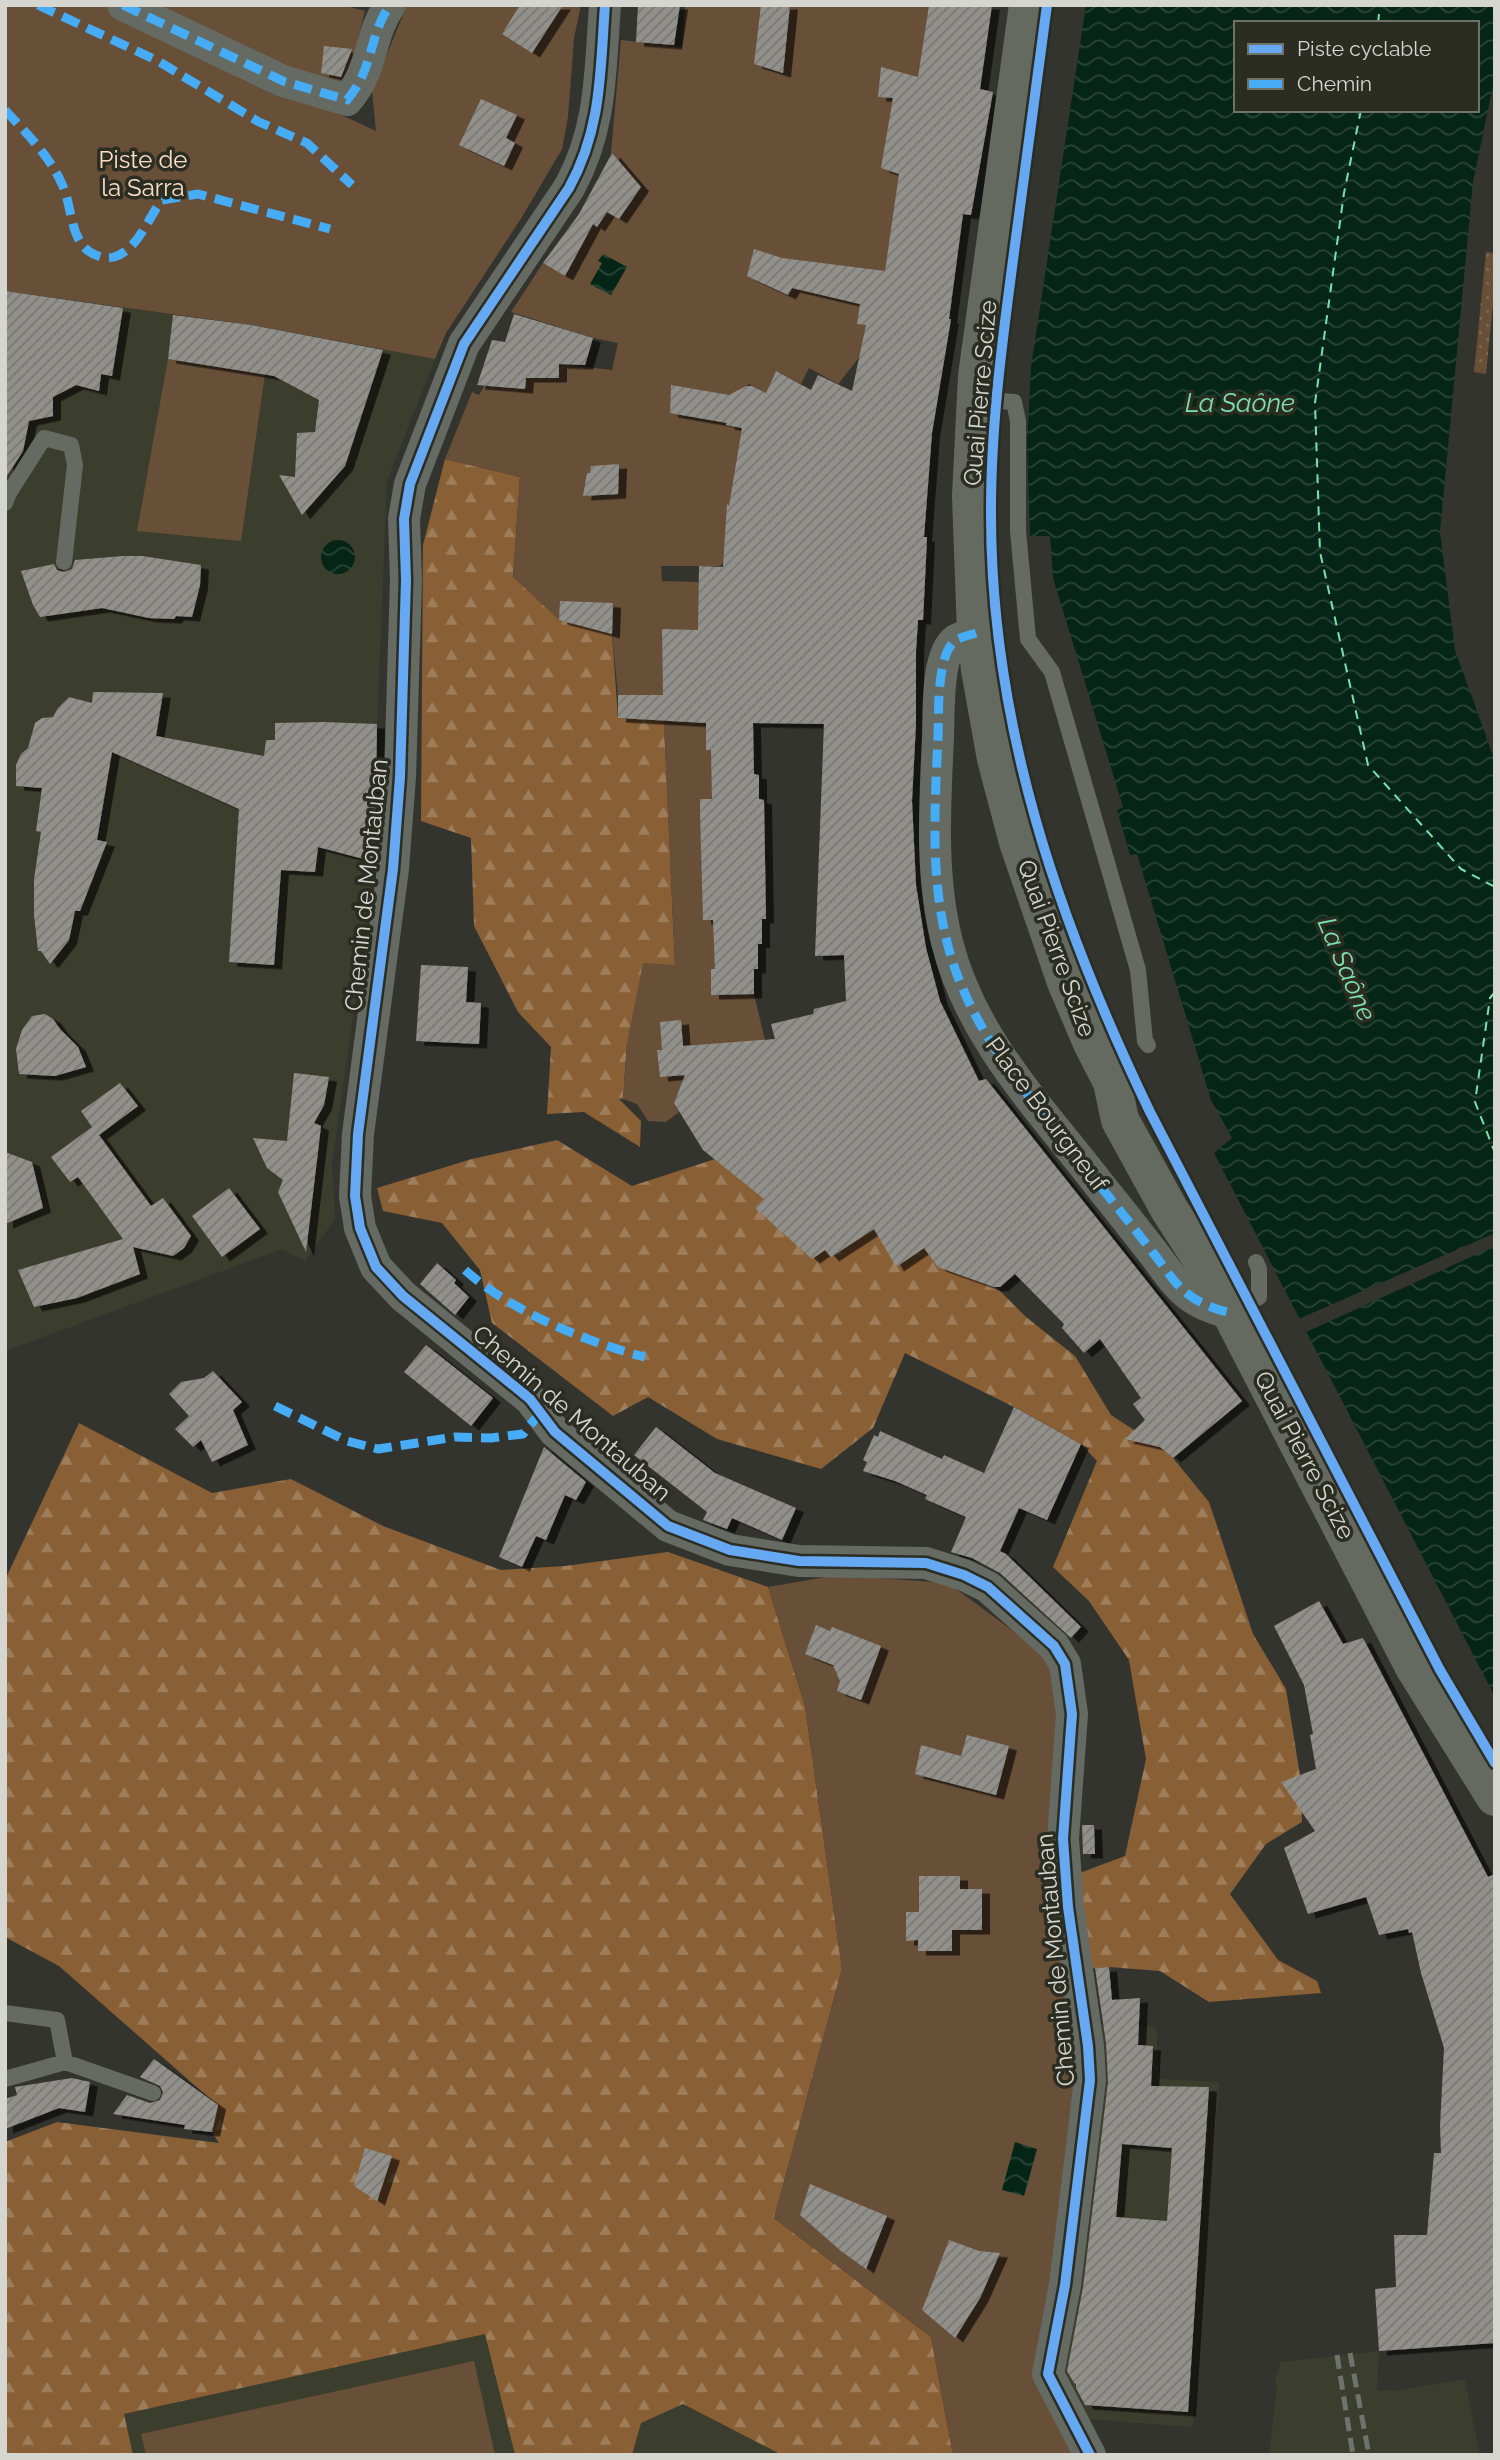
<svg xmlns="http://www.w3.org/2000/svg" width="1500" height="2460" font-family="Raleway,sans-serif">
<defs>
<pattern id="grass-dots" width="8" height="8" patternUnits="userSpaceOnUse" patternTransform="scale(1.75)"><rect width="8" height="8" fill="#684f38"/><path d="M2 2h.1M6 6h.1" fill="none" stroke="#7d6854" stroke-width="1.8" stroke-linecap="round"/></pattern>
<pattern id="forest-firs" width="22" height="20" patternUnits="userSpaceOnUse" patternTransform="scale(1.75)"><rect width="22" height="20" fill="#895f35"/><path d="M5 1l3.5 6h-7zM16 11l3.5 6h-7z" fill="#9e7d5b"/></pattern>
<pattern id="water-waves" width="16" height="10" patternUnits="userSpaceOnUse" patternTransform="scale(1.75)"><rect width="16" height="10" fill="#052617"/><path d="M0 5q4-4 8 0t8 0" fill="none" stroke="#294538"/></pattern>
<pattern id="building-hatch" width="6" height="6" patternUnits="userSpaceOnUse" patternTransform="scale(1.75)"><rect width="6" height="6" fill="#92908b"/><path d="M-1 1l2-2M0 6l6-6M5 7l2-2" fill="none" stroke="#797874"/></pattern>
<filter id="shadow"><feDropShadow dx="8" dy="4.5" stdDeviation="0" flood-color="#0009"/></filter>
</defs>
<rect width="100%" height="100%" fill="#34342f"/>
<!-- built -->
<path fill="#3c3e2d" d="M5,291L251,325L435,359L387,481L377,724L375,862L332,1163L335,1219L305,1261L282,1249L5,1351Z
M1091,2025L1156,2027L1159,2079L1219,2082L1193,2427L1076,2418L1061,2381Z
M485,2334L515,2455H133L124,2414Z
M1379,2351L1377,2390L1396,2391L1465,2379L1480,2455H1269L1277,2387L1275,2378L1281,2362Z
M683,2404L782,2455H632L641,2423Z"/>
<!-- grass -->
<path fill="url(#grass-dots)" d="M1486,252L1495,253V284L1486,374L1474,372Z"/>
<!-- forest -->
<path fill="url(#forest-firs)" d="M445,459L520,477L513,577L612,634L618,718L664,721L675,966L627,1043L623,1099H619L641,1121L640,1147L584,1112L547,1114L551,1047L518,1012L474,926L471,838L421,821L423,545Z
M557,1140L632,1186L715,1159L827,1248L873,1227L924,1248L997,1288L1026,1317L1075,1356L1111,1415L1160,1447L1173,1458L1209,1502L1253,1634L1286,1689L1300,1775L1302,1822L1266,1844L1230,1894L1278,1960L1317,1981L1321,1993L1209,2002L1160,1971L1109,1967L1084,1969L1077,1874L1125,1856L1146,1759L1129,1660L1089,1601L1053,1567L1097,1461L1081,1444L1014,1407L905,1353L873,1428L821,1469L717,1439L648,1397L613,1416L492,1323L480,1270L442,1223L383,1211L377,1188L472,1159Z
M79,1423L212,1493L291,1479L383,1526L501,1570L565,1566L668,1552L768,1587L805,1706L842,1969L774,2218L931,2337L953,2455H782L683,2404L641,2423L632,2455H515L485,2334L124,2414L133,2455H5V2142L57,2122L219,2143L212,2132L217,2105L59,1966L5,1937V1580Z"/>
<!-- green -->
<path fill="#684f38" d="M5,5H106L376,131L372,91L407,5H581L574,38L568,117L562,149L522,217L446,333L435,359L251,325L5,291Z
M149,5H342L365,11L344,94Z
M685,5L760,7L762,5H929L882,329L838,384L809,368L801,384L776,371L766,393L749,384L736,392L750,429L728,558L720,566H661L662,581L699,582L698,705L706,722L754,994L765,1040L702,1070L703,1088L678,1093L674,1103L679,1112L666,1122L648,1121L637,1104L623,1099L627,1043L643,963L675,965L663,705L618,695L612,634L559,620L513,577L520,477L445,459L472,392L479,395L485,385L526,376L559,378V364L612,370L618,343L593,338L511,312L543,263L565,275L590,222L597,227L607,212L620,219L641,187L611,153L621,40L682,47Z
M168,359L265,374L241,541L137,531Z
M838,1575L948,1583L1025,1640L1053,1665L1081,2057L1041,2366L1079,2455H953L931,2337L774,2218L842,1969L805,1706L768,1587Z
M474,2361L495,2455H146L141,2434Z"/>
<!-- water -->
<path fill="url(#water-waves)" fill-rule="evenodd" d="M1086,5H1495V76L1473,182L1440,532L1455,650L1495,761V1697L1214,1153L1232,1138L1211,1100L1137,854L1130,855L1117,810L1123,807L1053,578L1050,536H1030L1027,443L1031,367ZM1236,23H1477V110H1236Z
M603,254L627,267L611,295L590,284L602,263L598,261Z
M321 557a17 17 0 1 1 34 0a17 17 0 1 1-34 0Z
M1015,2142L1037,2149L1024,2196L1002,2190Z"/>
<!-- pier -->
<path fill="#34342f" d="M1495,1233V1246L1304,1333L1296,1320Z"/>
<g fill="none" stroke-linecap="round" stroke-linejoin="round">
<!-- ferry -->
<path stroke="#7be0af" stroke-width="2" stroke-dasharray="9 7" stroke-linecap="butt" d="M1378,23L1380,5
M1361,110L1344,193L1315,403L1320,552L1368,765L1461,869L1495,887
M1495,992L1490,998L1475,1102L1495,1153"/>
</g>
<!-- building -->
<path fill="url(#building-hatch)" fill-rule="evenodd" filter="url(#shadow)" d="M520,5H563L532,53L502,34Z
M638,5H680L674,45L636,42Z
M761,5H790L783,73L754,64Z
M929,5H992L980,89L993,92L971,215L963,214L949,319H951L932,433L924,537H927L926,559L923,620H918L916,651V723L912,801L916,885L926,948L940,1001L979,1081L986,1079L1242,1401L1173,1458L1160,1447L1125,1439L1145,1420L1133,1404L1141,1398L1100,1339L1084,1353L1062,1328L1064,1324L1015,1274L1000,1287H994L938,1267L924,1248L896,1267L874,1229L831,1257L825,1250L812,1259L755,1208L764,1199L703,1150L674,1103L685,1075L660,1077L657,1050H662L660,1022L681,1020L683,1046L775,1039L771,1024L813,1014L814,1009L846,1001L844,955L815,956L824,724L753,723L754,774L759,775V799L764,800L766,919H762V944H758V969H754V994L711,995V969H715L713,920H703L700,812V799H712L711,750H706V723L618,718V695H663L662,629L698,630L699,566L723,567L727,504L729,506L742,428L726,425L727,423L670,413L671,385L729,395L746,386H752L766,393L776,371L811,390L818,375L852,391L866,325L857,324L860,304L792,288L788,295L747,276L754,249L782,258L885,271L899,174L881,168L893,98L878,97L881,67L918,77Z
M324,46L352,49L341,77L321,73Z
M481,99L517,115L506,138L515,143L504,166L459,145Z
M612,153L641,187L619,219L607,212L597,227L593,224L565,276L543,263L579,214Z
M5,291L123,308L112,376L101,374L99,391L76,385L53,397V416L29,421L23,451L5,479Z
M514,314L593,338L585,365L559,364V378H526L525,389L477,385L492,340L505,342Z
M173,315L251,325L383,350L345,466L302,515L279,475L295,477L297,433L315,432L319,400L274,376L168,359Z
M619,464L618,494L583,496L587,473H590L591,466Z
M123,556H142L201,565L200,585L192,617L176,616L174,619L149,618L102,608L40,617L33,605L21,571L54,564L57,570L64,572L72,569L75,560Z
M560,601L613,603L612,634L559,620Z
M93,692L163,693L156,736L264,756L266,740H275V723L324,722L377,724L375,862L318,847L315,872L281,870L274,965L229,962L239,809L112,752L97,840L107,842L80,911H75L69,940L50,964L41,951H38L34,915V879L41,832L36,831L42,788L16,786V765L21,754L28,748L35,723L42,718L53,717L58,708L69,697L92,703Z
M421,965L468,967L466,1002L481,1003L479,1044L416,1041Z
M45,1014L53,1019L60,1029L78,1047L86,1067L55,1076L19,1074L16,1049L22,1030L32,1016Z
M294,1073L329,1077L324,1105L314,1123L321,1126L306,1252L278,1192L283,1180L267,1168L253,1138L287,1141Z
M120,1083L138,1106L99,1135L151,1206L163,1198L191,1236L184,1248L173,1256L133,1247L140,1274L77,1298L34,1307L18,1270L123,1239L78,1177L70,1182L51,1157L92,1127L81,1111Z
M5,1152L32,1162L43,1208L5,1224Z
M229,1188L260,1229L222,1257L192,1216Z
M437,1263L456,1280L454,1283L469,1297L455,1315L420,1284Z
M426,1345L493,1398L471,1426L404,1372Z
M213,1371L242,1402L233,1410L248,1445L212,1462L201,1440L193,1447L175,1429L189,1416L169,1394L181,1382L204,1378Z
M1014,1407L1081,1444L1047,1520L1019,1508L1000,1551L1006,1554L1081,1627L1071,1638L1000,1573L972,1558L951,1552L966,1517L925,1499L927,1495L895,1481L863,1471L867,1462L863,1460L874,1435L878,1437L880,1431L942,1459L944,1455L984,1473Z
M656,1427L715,1473L796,1508L782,1540L732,1518L727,1529L703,1520L707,1512L634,1455Z
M544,1447L586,1482L576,1500L565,1495L546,1540L536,1536L522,1567L499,1557Z
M1319,1601L1343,1644L1363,1638L1488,1877L1495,1874V2343L1379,2351L1375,2289L1396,2287L1394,2235H1427L1434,2153H1441L1440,2126L1444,2048L1421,1973L1412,1932L1409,1933L1408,1929L1379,1935L1366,1897L1308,1914L1284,1848L1315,1831L1281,1782L1316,1769L1310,1735L1313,1734L1304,1685L1274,1626Z
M816,1625L830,1631L832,1627L881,1646L861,1700L837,1691L840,1681L833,1665L805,1654Z
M967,1735L1009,1746L996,1795L915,1774L921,1745L961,1756Z
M1082,1825H1094L1095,1854H1083Z
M919,1876H960V1889H982V1930H952V1951H918V1940L906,1941V1912H919Z
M1109,1967L1112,2000L1140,1998L1138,2045L1153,2046L1151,2086L1209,2087L1188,2412L1085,2405L1076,2388V2384L1074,2383L1067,2371L1083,2287L1108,2082L1106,2043L1095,1968ZM1122,2144L1172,2148L1167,2221L1116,2217Z
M154,2059L218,2105L212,2132L184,2129L185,2125L113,2114L127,2095L150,2103L160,2100L163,2092L160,2086L140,2077Z
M72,2078L90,2082L85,2112L59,2108L5,2129V2099L17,2095L15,2087Z
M365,2148L392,2156L377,2201L354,2186Z
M810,2184L887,2216L866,2269L841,2251L800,2215Z
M949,2240L979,2251L1000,2253L980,2298L955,2338L922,2310Z"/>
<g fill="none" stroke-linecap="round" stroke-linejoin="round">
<!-- service -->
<path stroke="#656a62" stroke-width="16" d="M975,399L1014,402L1018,421V531L1028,639L1052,672L1138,970L1145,1041L1148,1045
M5,503L9,493L44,438L71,445L75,465L64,562
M1231,1313L1259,1297V1269L1256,1262
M5,2013L57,2020L65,2062
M5,2079L65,2062L153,2093"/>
<!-- minor -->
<path stroke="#656a62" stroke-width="32" d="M123,5L283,81L347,100C374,69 369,34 390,5
M605,5C600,72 602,128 569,188L464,344L410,484L404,519L406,580L400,777L393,869L358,1134L355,1196L360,1228L376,1267L403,1296L530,1399L555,1432L668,1526L730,1550L799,1561L926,1563L964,1575L988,1587L1054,1646L1065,1664L1072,1714L1063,1839L1068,1907L1088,2046L1090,2080L1065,2285L1048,2374L1090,2455
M976,633C970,635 961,637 956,640C936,654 939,714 938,737C935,805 930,875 947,942C971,1039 1042,1110 1101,1187C1119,1209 1136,1231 1154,1254C1162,1264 1170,1277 1180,1287C1193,1301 1213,1309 1231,1313"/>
<!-- primary -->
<path stroke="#656a61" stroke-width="38" d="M1028,5L977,376L971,496L976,633L980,670L996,759L1018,842L1066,982L1092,1043L1112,1082L1120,1120L1169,1209L1209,1271L1414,1667L1495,1797"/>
<!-- rail -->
<path stroke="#70726d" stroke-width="5" stroke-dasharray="14 7" stroke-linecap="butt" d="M1350,2353L1369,2455
M1337,2355L1353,2455"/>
<!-- quiet -->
<path stroke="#46acf6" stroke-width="9" stroke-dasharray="18 9" stroke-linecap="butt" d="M38,5L158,61L259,122L307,143L352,185
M123,5L283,81L347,100C374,69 369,34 390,5
M5,110C26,133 48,154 61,182C71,201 69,225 81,243C87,253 102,260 114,257C138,250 148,218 162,200L198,194L330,229
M976,633C970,635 961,637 956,640C936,654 939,714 938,737C935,805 930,875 947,942C971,1039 1042,1110 1101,1187C1119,1209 1136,1231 1154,1254C1162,1264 1170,1277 1180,1287C1193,1301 1213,1309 1231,1313
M465,1270C510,1311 586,1342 645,1357
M275,1406L347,1441L378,1449L455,1437L491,1438L523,1434L540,1413"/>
<defs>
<path id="cycleway" d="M605,5C600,72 602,128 569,188L464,344L410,484L404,519L406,580L400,777L393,869L358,1134L355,1196L360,1228L376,1267L403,1296L530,1399L555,1432L668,1526L730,1550L799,1561L926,1563L964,1575L988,1587L1054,1646L1065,1664L1072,1714L1063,1839L1068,1907L1088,2046L1090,2080L1065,2285L1048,2374L1090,2455
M1047,5C1036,90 1025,175 1013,260C1002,343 991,426 991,510C990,724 1058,921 1150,1112L1440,1670L1495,1763"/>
</defs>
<!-- cycleway casing -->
<use href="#cycleway" stroke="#2c2d22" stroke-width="15"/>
<!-- cycleway -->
<use href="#cycleway" stroke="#66a8f1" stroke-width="10"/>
</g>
<g text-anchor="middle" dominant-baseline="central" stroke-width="7" stroke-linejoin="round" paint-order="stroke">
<!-- park labels -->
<g font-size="24" fill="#fbdec3" stroke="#2c2d22">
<text x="143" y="159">Piste de<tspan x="143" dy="28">la Sarra</tspan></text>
</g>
<!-- street labels -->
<g font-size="24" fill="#d5d6cf" stroke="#2c2d22">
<text transform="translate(980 393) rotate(-85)">Quai Pierre Scize</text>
<text transform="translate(366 885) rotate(-84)">Chemin de Montauban</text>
<text transform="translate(1057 948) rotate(70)">Quai Pierre Scize</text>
<text transform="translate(1047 1114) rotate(53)">Place Bourgneuf</text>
<text transform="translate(572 1413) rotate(41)">Chemin de Montauban</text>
<text transform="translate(1305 1455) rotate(62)">Quai Pierre Scize</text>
<text transform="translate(1055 1960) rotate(-95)">Chemin de Montauban</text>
</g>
<!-- water labels -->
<g font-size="26" font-style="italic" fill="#7be0af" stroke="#2c2d22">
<text x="1240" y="403">La Saône</text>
<text transform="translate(1347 969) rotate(67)">La Saône</text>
</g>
</g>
<!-- border -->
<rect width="1500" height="2460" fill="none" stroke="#d5d6cf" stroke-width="14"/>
<!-- legend -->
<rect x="1234" y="21" width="245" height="91" fill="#2c2d22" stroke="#707167" stroke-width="2"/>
<rect x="1248" y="44" width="35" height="10" fill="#66a8f1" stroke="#707167" stroke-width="2"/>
<text x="1297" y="56" font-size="21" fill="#d5d6cf">Piste cyclable</text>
<rect x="1248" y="79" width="35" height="10" fill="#46acf6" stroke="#707167" stroke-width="2"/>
<text x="1297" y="91" font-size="21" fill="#d5d6cf">Chemin</text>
</svg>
